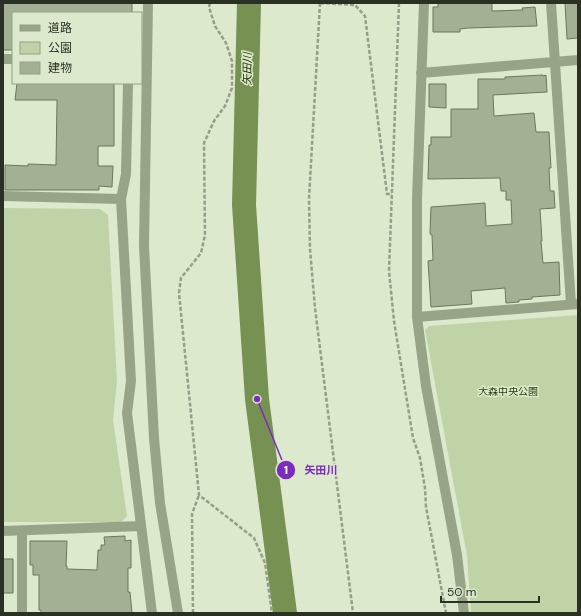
<svg xmlns="http://www.w3.org/2000/svg" width="581" height="616" font-family="'DM Sans','Noto Sans JP',sans-serif">
<rect width="100%" height="100%" fill="#dce9cc"/>
<!-- green -->
<path fill="#bfd3a7" d="M3,208L100,209L108,215L117,381L113,420L127,516L121,522H3Z
M578,315V613H471L467,555L425,330L429,326Z"/>
<g fill="none" stroke-linecap="round" stroke-linejoin="round">
<!-- river -->
<path stroke="#769152" stroke-width="24" d="M249,3L244,205L257,399L285,613"/>
</g>
<!-- building -->
<path fill="#a3b094" stroke="#6b775d" d="M3,3H132V13H13V50H3Z
M438,3H492V11L523,10L522,8L535,7L537,26L468,28L460,29V32H433V7H438Z
M565,3H578V38L567,39Z
M543,75V76L546,75L547,92L493,95L494,116L534,113L536,132H549L551,168H549L550,191H554L555,208L540,209L542,241H541L543,263L559,262L560,295L532,297V299L519,300V302L506,303L505,288L471,291L472,304L431,307L428,261L433,260L432,235L430,234L431,207L485,203L486,226L512,224L511,200H506V191H501L500,178L428,179L429,145H431V137H451V109H478V79H505V77Z
M17,83H114V146H98V166H113L112,187L99,186V190H5V165L28,166V164L56,165L57,100H15Z
M429,84H446V108L429,107Z
M125,536V541L131,540V568H128V592H130L132,613H41V610H39V575H33V565H30V541H67L66,566H67V569L97,570L98,550H101V545H105L104,537Z
M3,559H13V593H3Z"/>
<g fill="none" stroke-linecap="round" stroke-linejoin="round">
<!-- path -->
<path stroke="#959e89" stroke-width="2.5" stroke-dasharray="4 2" stroke-linecap="butt" d="M210,3L209,7L215,26L226,43L232,61V88L225,106L214,121L204,143L205,235L201,253L181,278L179,293L199,495L254,538L265,563L272,613
M320,3L309,199L310,249L315,308L353,613
M320,3L355,5L365,16L387,194H392
M399,3L389,271L394,321L413,438L420,458L425,488L426,507L446,613
M193,613L192,514L199,495"/>
<!-- minor -->
<path stroke="#98a488" stroke-width="10" d="M148,3L144,246L154,438L160,503L178,613
M424,3L417,199V317L426,386L457,555L464,613
M551,3L571,304
M3,59H13
M421,73L578,60
M128,83L126,174L121,199L131,381L127,413L152,613
M3,196L121,199
M417,317L578,304
M3,531L141,526
M22,613V531"/>
</g>
<g text-anchor="middle" dominant-baseline="central" stroke-width="3" stroke-linejoin="round" paint-order="stroke">
<!-- park labels -->
<g font-size="10" fill="#2b3c0c" stroke="#dce9cc">
<text x="508" y="391">大森中央公園</text>
</g>
<!-- water labels -->
<g font-size="11" font-style="italic" fill="#233403" stroke="#dce9cc">
<text transform="translate(247 69) rotate(-89)">矢田川</text>
</g>
</g>
<!-- callouts -->
<path fill="none" stroke="#7b2cbf" stroke-width="1.5" d="M257 399L286 470"/>
<g fill="#7b2cbf" stroke="#dce9cc" stroke-width="1.5">
<circle cx="257" cy="399" r="4"/>
<circle cx="286" cy="470" r="10"/>
</g>
<g font-size="12" text-anchor="middle" font-weight="bold" fill="#fff">
<text x="286" y="474">1</text>
</g>
<g font-size="11" text-anchor="middle" font-weight="bold" fill="#7b2cbf" stroke="#dce9cc" stroke-width="3" stroke-linejoin="round" paint-order="stroke">
<text x="321" y="474">矢田川</text>
</g>
<!-- border -->
<rect width="581" height="616" fill="none" stroke="#2b3025" stroke-width="8"/>
<!-- legend -->
<rect x="12" y="12" width="130" height="72" fill="#dce9cc" stroke="#959f89"/>
<rect x="20" y="25" width="20" height="6" fill="#98a488" stroke="#959f89"/>
<text x="48" y="32" font-size="12" fill="#2b3025">道路</text>
<rect x="20" y="42" width="20" height="12" fill="#bfd3a7" stroke="#959f89"/>
<text x="48" y="52" font-size="12" fill="#2b3025">公園</text>
<rect x="20" y="62" width="20" height="12" fill="#a3b094" stroke="#959f89"/>
<text x="48" y="72" font-size="12" fill="#2b3025">建物</text>
<!-- scale -->
<path d="M441 596v6h98v-6" fill="none" stroke="#2b3025" stroke-width="2"/>
<text x="447" y="596" font-size="12" fill="#2b3025" stroke="#dce9cc" stroke-width="3" paint-order="stroke">50 m</text>
</svg>
